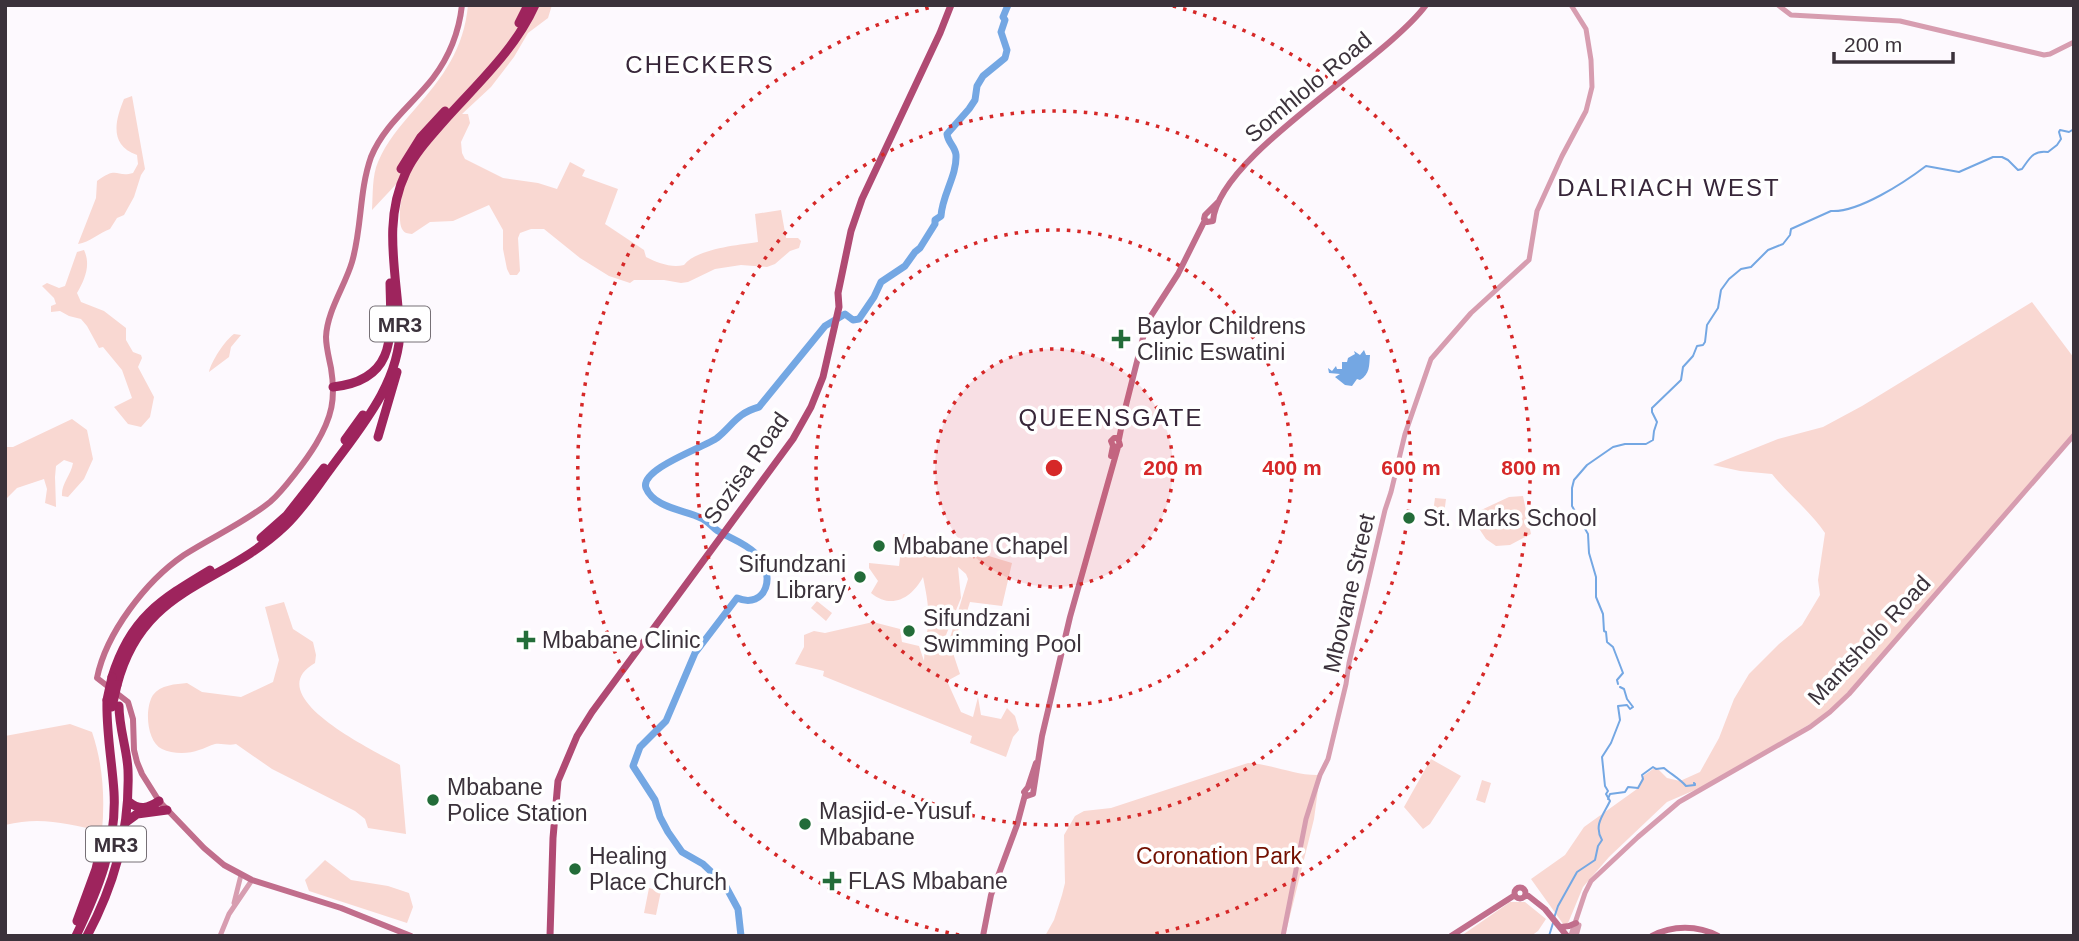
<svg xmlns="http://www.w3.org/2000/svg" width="2079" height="941" font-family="Arial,sans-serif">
<rect width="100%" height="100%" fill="#fdf9fe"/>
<!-- green -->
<path fill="#f9d8d2" d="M468,5H552L548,18L528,33L514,57L491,87L462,114H468L470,123L461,142L462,153L465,159L503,178L538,183L557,189L570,162L585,170L582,176L618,189L605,224L644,250L646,257C658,263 671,268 684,265C696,249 738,245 758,242L755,214L781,210L786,238H798L801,241L799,248L790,251L775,264L767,267L741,265L715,269L688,282L681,283L664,280H634L630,283L609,276L580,258L544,229H531L520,233L518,238L520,271L517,275H510L507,269L503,249V230L489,205L453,221L430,222L412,234C407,233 405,234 402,229C397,221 402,187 407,178C409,173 413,168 416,163L372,210C373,195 372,175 378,162C386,142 401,125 415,109C443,77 464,49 468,5Z
M132,96L145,169L141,175L134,197L124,215L117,218L110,229C99,233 90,242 78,244L96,198L97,181C118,165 116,178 133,173L138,164L137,155C109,145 115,121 124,99Z
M84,250C91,265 85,279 77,293L81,302L104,311L126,328V340L133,352L141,355L142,358L138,367L154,397L150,417L141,427L128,424L114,407L132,398L122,370L103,347L99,348L87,326L81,319L69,316L60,311L51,312V306L56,304L54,298L42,286L47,283L59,288L65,286L77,252Z
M2032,302L2074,358V435L1830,712L1709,784L1667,802L1609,857L1583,887L1566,928L1531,879L1565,855L1584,827L1637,789L1643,776L1656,767L1667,778L1680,781L1700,772L1719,738L1734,699L1749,674L1779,644L1802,625L1820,595L1818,580L1825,533C1810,511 1789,495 1772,474L1740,471L1713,465L1778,439L1823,427L1862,406Z
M234,334L241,335L231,347L229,357L209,372C211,362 225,340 234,334Z
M72,419L87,430L93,459L84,479L68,497L62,496C61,484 71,475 73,463L64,460L56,466L55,477L56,507L45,503L47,489L44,479L17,488L5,500V447H13Z
M1523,496L1531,534L1510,545L1496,546L1486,539L1478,527L1479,511L1509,497Z
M1435,498L1446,499L1442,529L1431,527Z
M903,534L959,547L1012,563L1002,606L970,602L962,627L958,630L962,646L953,653L960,674L947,681L961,712L973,717L978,697L981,715L1001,719L1007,708L1015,716L1019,730L1013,737L1006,757L970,743L972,736L823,676L824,671L795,664L804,647V635L814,631L825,633L873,622L900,629L902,642L919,646L924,661L925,642H944L945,654L968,579L966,574L958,567L961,598L944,640H925C932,620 927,597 923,577C913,596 893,611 871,593L878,581L869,568V563L899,566Z
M817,601L832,613L826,621L811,608Z
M284,602L293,629L313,642L316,655L315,663C257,696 377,752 400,765L406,834L368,828L365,819L355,811L272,769L236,744C228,746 222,743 215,744C210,745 204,749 199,750C189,754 172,754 162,749C147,742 144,709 153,695C160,685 176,684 187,683L202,692L241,697L273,682L279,660L265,607Z
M70,724L92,732C103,764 105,798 102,831C66,824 42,816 5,825V736Z
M1431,759L1461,776L1430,824L1423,829L1404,807Z
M1248,763C1273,764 1295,776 1320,775L1314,819L1285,936H1045L1054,920L1062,895L1065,883L1064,835L1075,816L1084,811L1111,808Z
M1482,780L1491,783L1485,803L1476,800Z
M325,860L351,880L388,886L409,893L413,907L407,923L309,891L305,880Z
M649,888L661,891L656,915L644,913Z
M1510,902H1525L1546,919L1538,931L1531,936H1461Z"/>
<!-- water -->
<path fill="#74a7e3" d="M1364,350L1366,355H1370C1369,366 1370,374 1360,380L1357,379L1352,386L1345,385L1335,377L1340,374L1329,373L1328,368L1332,371L1336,366L1337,369H1342V362H1347L1348,358L1355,354L1354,351L1360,355Z"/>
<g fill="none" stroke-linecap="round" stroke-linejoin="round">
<!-- stream -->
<path stroke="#74a7e3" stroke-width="2" d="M1618,684L1617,680L1623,673L1613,647L1607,642L1606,632L1604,631L1603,614L1596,597V577L1589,553L1588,534L1572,506V488L1574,480L1587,465L1613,447L1625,444H1646L1653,440L1654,431L1657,422L1652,412V408L1681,380L1683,367L1693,356L1697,346L1703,345L1705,342L1707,325L1718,308L1721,290L1729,279L1741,269L1751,267L1768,250L1783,244L1790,235L1791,229L1831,211C1858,213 1905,182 1926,166L1959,172L1993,157H2002L2008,160L2018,170L2022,169C2030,158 2033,150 2048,152L2057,145L2061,139L2059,132L2060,130L2069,132L2074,129
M1608,799L1610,794L1625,792L1628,787L1638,788L1643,779L1642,775L1653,767L1656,769L1664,768C1671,774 1680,779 1686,786L1695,785L1694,783L1695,784
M1554,918L1558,906L1577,872L1595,860L1598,846L1602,840C1593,825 1604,814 1610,801L1606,794L1608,791L1605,786L1602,757L1611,743L1620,720L1618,706L1627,705L1630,709L1633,707L1627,699L1624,689L1620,687
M1549,936L1553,923"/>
<!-- river -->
<path stroke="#74a7e3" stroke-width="7" d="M741,936L738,909L725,885L703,864L682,852L668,832L660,817L655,800L633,766L640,747L666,721L695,653L737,598C766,610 778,574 755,553C745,543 730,538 718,531C712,527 708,521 701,518C685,510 654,508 646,488C639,469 705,447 717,438C732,426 737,413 759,407L825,326L845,314L853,320L859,319L874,297L881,282L905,266L915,252L920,248L935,224V220L941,216C942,195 957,176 956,155C955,146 948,143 947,134L969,109L975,100L977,86L983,76L1005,58L1007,50L1001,32L1005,20L1003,17L1008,5"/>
<!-- tertiary -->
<path stroke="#d79db0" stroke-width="5" d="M1778,5L1791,15L1900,21L2044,55L2050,54L2074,42
M234,903L241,875
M1571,935L1585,893L1591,881L1638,837L1679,802L1810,727L1830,712L1849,694L2074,435
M220,936L229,914L252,880
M1283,936L1306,819L1320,775L1328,759L1346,684L1349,663L1385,510L1391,492L1405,434L1431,359L1471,313L1529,260L1537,211L1562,156L1586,111L1592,87L1591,60L1586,29L1571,5
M1576,936L1579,925"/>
<!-- secondary -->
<path stroke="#c16e8c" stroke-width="6" d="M1219,201L1205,215L1204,219L1207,222L1213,221C1218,155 1383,63 1426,5
M1119,439L1125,409L1147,322L1178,274L1205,220
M1111,456L1113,446L1111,441L1114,438H1118L1120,445L1116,447L1113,446
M1036,763L1028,787L1024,792L1027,796L1033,794L1042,736L1070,617L1118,447
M1514.5 893a5.5 5.5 0 1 1 11 0a5.5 5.5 0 1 1-11 0Z
M1526,894L1545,909L1567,936
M1561,927L1569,926L1576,923
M411,936L341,908L252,880L224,865L204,848L159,801L142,774L137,762L134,750L133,719L128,702L97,678C106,633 146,581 184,555C212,537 244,523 270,502C283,491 307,459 316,444C332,417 336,399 331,368C329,358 326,347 326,337C327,311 345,286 352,262C362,228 359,191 371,157C384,125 412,105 433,78C449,57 459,32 462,5
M983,936L991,895L1017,825L1025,795
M1451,936L1515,895
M1652,936C1672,925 1698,925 1718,936"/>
<!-- primary -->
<path stroke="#b04a73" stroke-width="7" d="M550,936L553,838L558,781L577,736L592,712L793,439L811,407L823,377L839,307L838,293L851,231L862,199L940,33L951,5"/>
<!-- motorway -->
<path stroke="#9e245d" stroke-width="9" d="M519,23L528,5
M401,169L421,137L445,111
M333,387C398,380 391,334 390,283
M378,437L397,372
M345,440L363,415
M261,538L287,515L324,468
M112,677C130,618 160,600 210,570
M117,685C143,585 221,587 285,526C303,509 316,488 331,468C361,427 400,382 400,328C400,321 398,314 398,307C394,261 385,216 406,172C415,153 430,137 444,121C476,85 515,50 535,5
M129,802C140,811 148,808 159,801
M126,822L137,814L167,810
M77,921L96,869L102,843
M76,936C98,890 117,844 114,792C112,761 106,731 107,700
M87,936C115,884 130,829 128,770C127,749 119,728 119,706"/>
<!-- motorway-bridge -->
<path stroke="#9e245d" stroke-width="9" d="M107,700L112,677
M112,707L117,685"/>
</g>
<!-- distance rings -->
<circle cx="1054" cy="468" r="119" fill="#d62828" fill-opacity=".12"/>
<g fill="none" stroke="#d62828" stroke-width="3.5" stroke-dasharray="3.5 7">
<circle cx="1054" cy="468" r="119"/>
<circle cx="1054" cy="468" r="238"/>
<circle cx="1054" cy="468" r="357"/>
<path d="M959 935A477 477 0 0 1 935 6M1173 6A477 477 0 0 1 1149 935"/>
</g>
<!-- markers -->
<g fill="#236c39" stroke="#fff" stroke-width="2.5">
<path d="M1117.5 328.5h7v7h7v7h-7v7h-7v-7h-7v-7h7z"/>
<circle cx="1409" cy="518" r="7"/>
<circle cx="879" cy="546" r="7"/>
<circle cx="860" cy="577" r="7"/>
<circle cx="909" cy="631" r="7"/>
<path d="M522.5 629.5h7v7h7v7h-7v7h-7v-7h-7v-7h7z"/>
<circle cx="433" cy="800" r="7"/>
<circle cx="805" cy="824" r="7"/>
<circle cx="575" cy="869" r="7"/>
<path d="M828.5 870.5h7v7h7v7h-7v7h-7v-7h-7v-7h7z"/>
</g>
<g text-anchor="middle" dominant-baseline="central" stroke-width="7" stroke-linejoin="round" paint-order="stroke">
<!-- shield labels -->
<g fill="#fff" stroke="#767076" stroke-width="2">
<rect x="370" y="306.5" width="60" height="35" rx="5"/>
<rect x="86" y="826.5" width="60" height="35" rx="5"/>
</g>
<g font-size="21" font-weight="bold" fill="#3b323b">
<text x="400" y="324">MR3</text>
<text x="116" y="844">MR3</text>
</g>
<!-- street labels -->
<g font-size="23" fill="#3b323b" stroke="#fff">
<text transform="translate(1308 87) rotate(-40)">Somhlolo Road</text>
<text transform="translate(746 468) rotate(-55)">Sozisa Road</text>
<text transform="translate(1349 593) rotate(-77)">Mbovane Street</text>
<text transform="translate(1869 640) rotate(-47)">Mantsholo Road</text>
</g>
<!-- poi labels -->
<g font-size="23" fill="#3b323b" stroke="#fff" text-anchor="start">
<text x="1137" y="326">Baylor Childrens<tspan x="1137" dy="26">Clinic Eswatini</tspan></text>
<text x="1423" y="518">St. Marks School</text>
<text x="893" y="546">Mbabane Chapel</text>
<text x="846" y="564" text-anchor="end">Sifundzani<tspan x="846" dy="26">Library</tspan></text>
<text x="923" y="618">Sifundzani<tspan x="923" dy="26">Swimming Pool</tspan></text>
<text x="542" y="640">Mbabane Clinic</text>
<text x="447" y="787">Mbabane<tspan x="447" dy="26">Police Station</tspan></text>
<text x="819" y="811">Masjid-e-Yusuf<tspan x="819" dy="26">Mbabane</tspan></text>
<text x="589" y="856">Healing<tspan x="589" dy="26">Place Church</tspan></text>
<text x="848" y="881">FLAS Mbabane</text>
</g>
<!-- park labels -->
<g font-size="23" fill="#731102" stroke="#fff">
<text x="1219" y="856">Coronation Park</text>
</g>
<!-- neighbourhood labels -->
<g font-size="24" letter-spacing="2" fill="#372639" stroke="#fff">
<text x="700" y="64">CHECKERS</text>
<text x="1669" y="187">DALRIACH WEST</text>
<text x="1111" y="417">QUEENSGATE</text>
</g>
</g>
<circle cx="1054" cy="468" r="10" fill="#d62828" stroke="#fff" stroke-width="3.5"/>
<g font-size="21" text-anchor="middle" font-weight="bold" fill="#d62828" stroke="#fff" stroke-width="7" stroke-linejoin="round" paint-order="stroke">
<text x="1173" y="475">200 m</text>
<text x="1292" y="475">400 m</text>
<text x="1411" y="475">600 m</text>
<text x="1531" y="475">800 m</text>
</g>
<!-- border -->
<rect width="2079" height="941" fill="none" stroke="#3b323b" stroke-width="14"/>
<!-- scale -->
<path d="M1834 52v10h119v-10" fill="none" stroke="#3b323b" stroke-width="3.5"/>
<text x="1844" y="52" font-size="21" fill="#3b323b" stroke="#ffffff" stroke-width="5" paint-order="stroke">200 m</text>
</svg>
